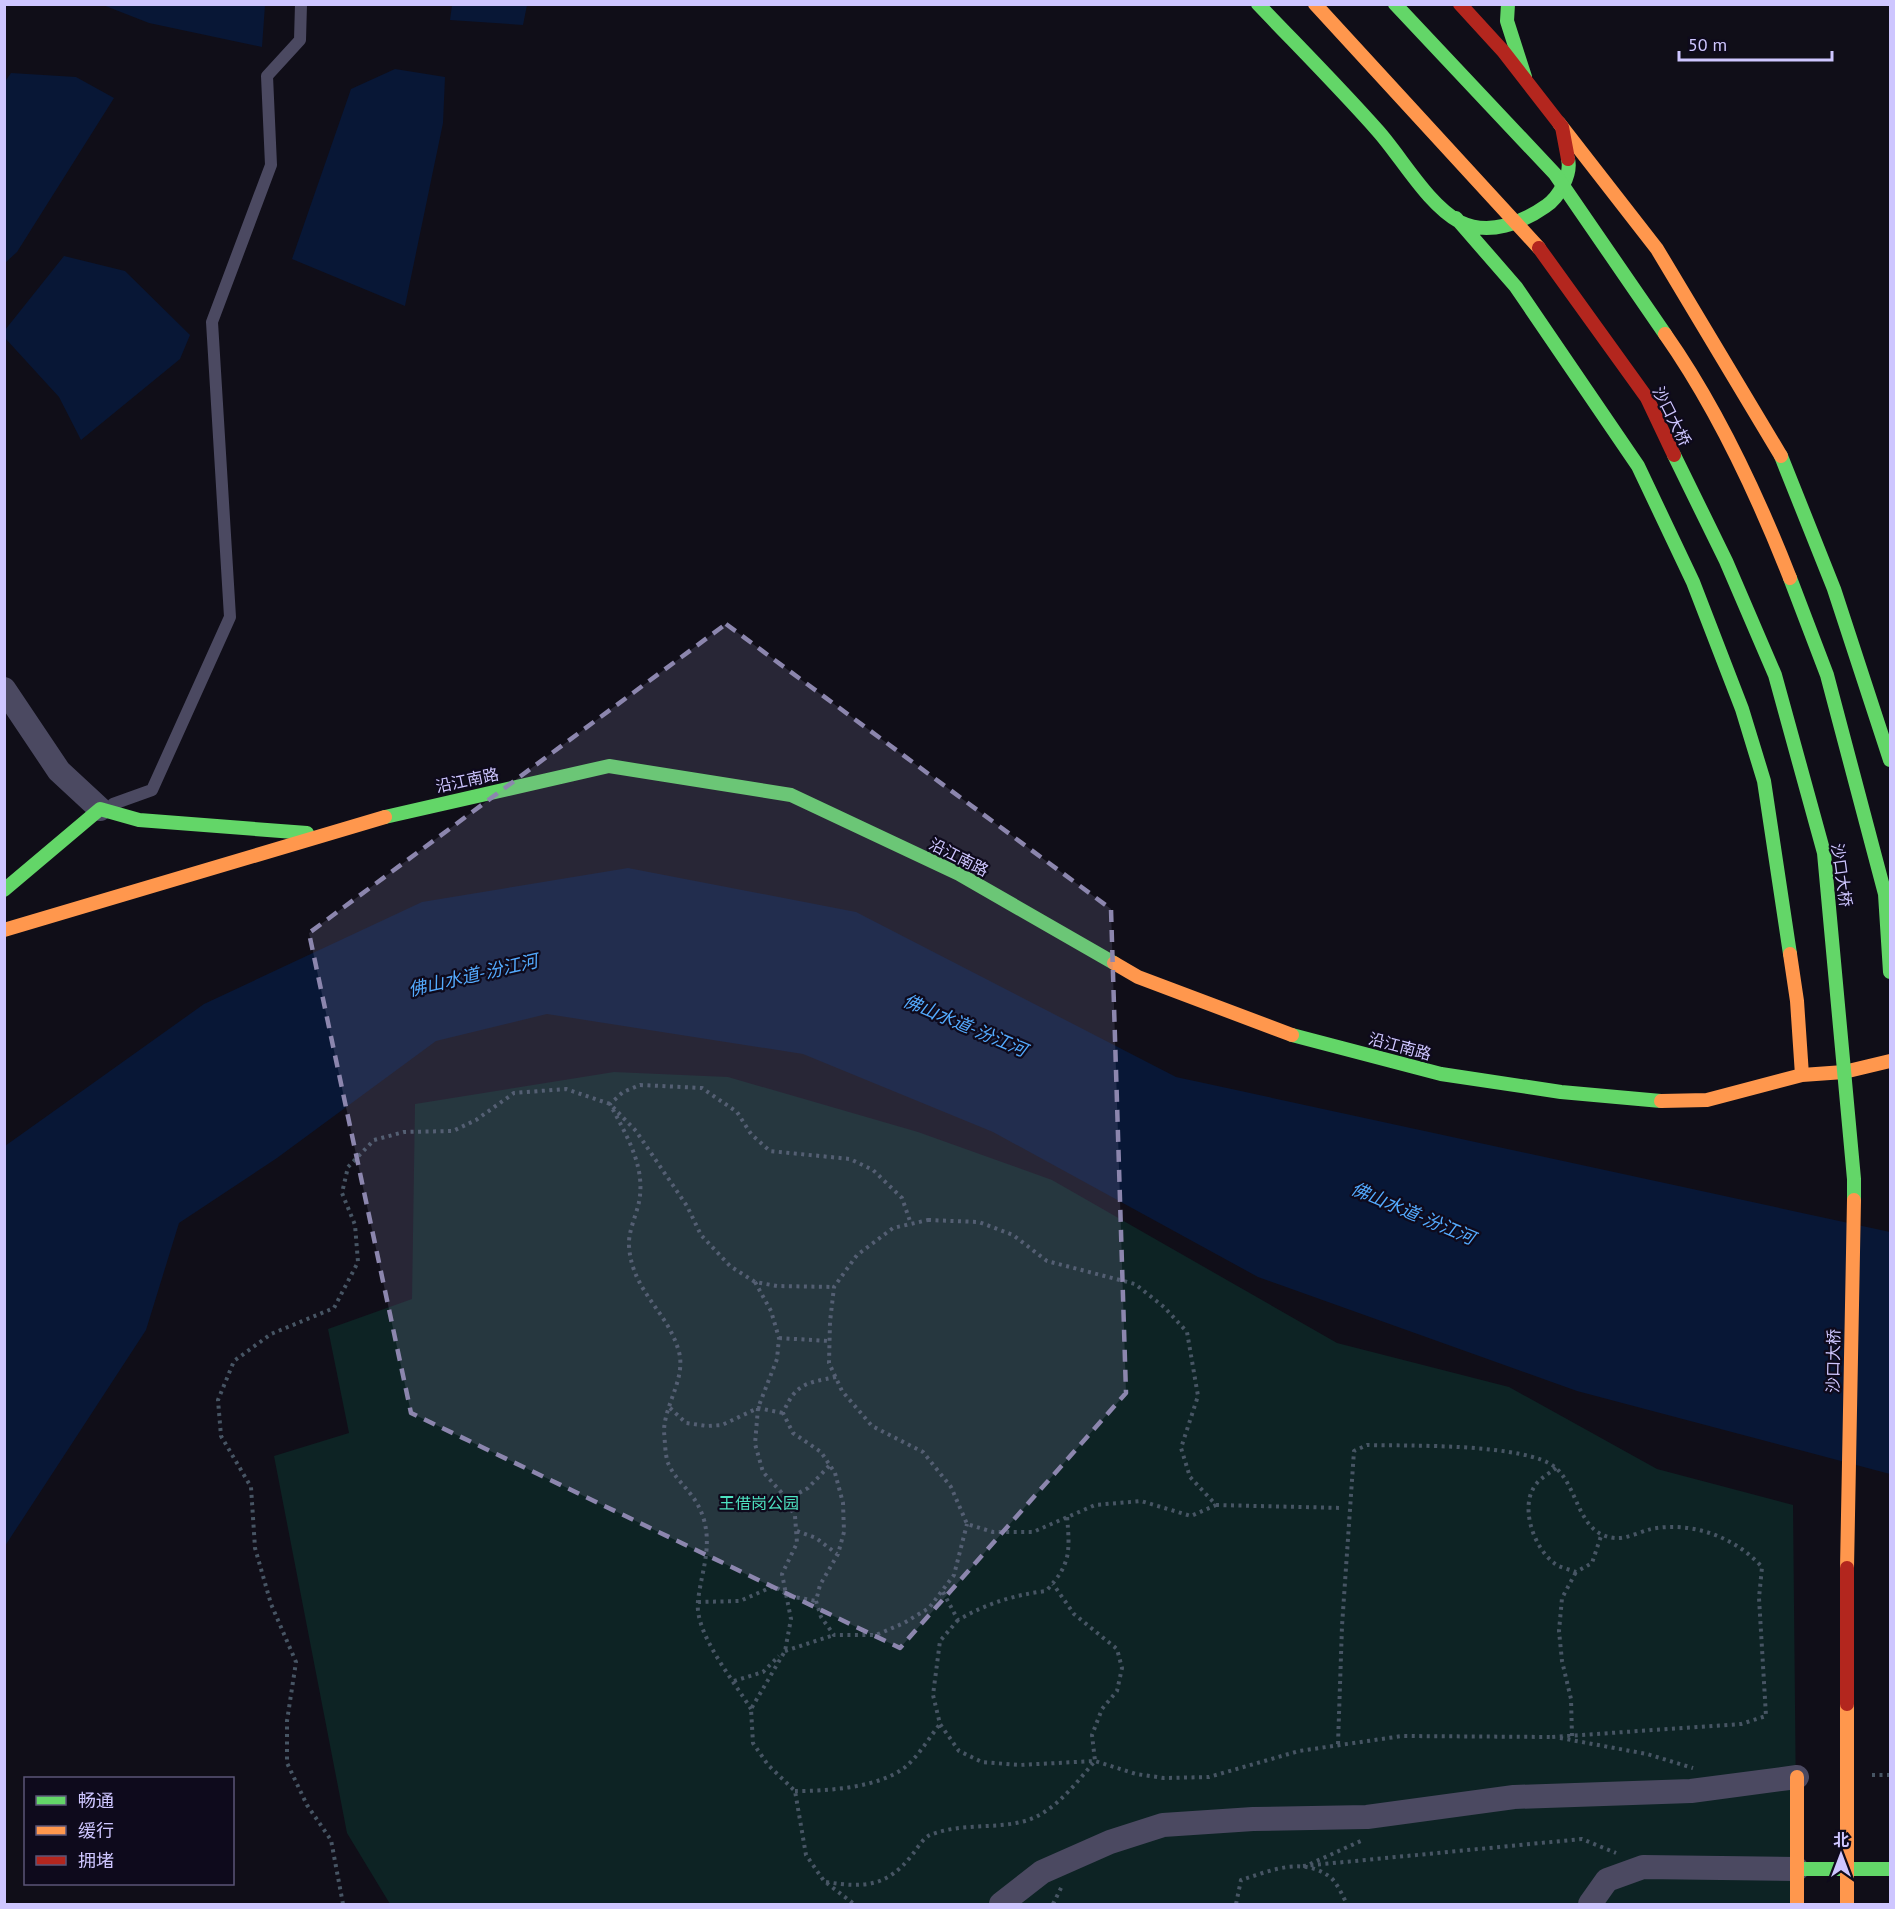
<svg xmlns="http://www.w3.org/2000/svg" width="1895" height="1909" font-family="'PT Sans','Noto Sans SC',sans-serif">
<rect width="100%" height="100%" fill="#100e18"/>
<!-- green -->
<path fill="#0d2324" d="M614,1072L728,1077L918,1132L1052,1180L1337,1343L1509,1387L1657,1469L1793,1505L1797,1904H390L347,1833L274,1456L349,1433L328,1329L412,1299L415,1104Z"/>
<!-- water -->
<path fill="#081736" d="M103,5H265L262,47L149,23Z
M452,5V4L527,5L523,25L450,20Z
M395,69L445,77L443,123L405,306L292,259L351,89Z
M11,73L76,77L114,98L17,252L5,263L4,83Z
M64,256L125,271L190,335L180,359L81,440L59,397L5,338V330Z
M628,868L856,912L1176,1077L1890,1232V1474L1577,1391L1258,1277L993,1132L803,1054L547,1014L436,1041L277,1158L179,1223L146,1330L5,1546V1146L204,1004L422,902Z"/>
<g fill="none" stroke-linecap="round" stroke-linejoin="round">
<!-- path -->
<path stroke="#475564" stroke-width="4" stroke-dasharray="3 4.5" stroke-linecap="butt" d="M928,1220L979,1222L1013,1235L1047,1261L1135,1284L1164,1307L1187,1332L1198,1396L1181,1448L1190,1477L1216,1505L1191,1516L1141,1501L1095,1505L1033,1532H993L967,1524L951,1487L923,1452L872,1426L842,1391L829,1363L830,1322L834,1287L857,1255L893,1228Z
M755,1282L771,1311L779,1338L777,1359L758,1408L755,1444L763,1472L781,1492L795,1516L797,1543L782,1574L791,1619L785,1651L751,1709L753,1743L768,1765L795,1791L806,1855L824,1881L854,1904
M779,1338L829,1341
M836,1377C806,1383 796,1383 783,1413L793,1433L821,1452L835,1473L843,1503L844,1532L838,1554L820,1585L816,1601L821,1617L834,1635H876L904,1623L929,1608L954,1575L967,1524
M670,1408L686,1423L707,1426L722,1425L758,1408L783,1413
M1556,1468C1550,1473 1542,1477 1537,1483C1518,1505 1534,1548 1554,1563C1560,1568 1569,1569 1576,1572L1592,1563L1602,1533
M786,1500L808,1488L830,1465
M1216,1505L1343,1508
M797,1531L816,1538L837,1554
M943,1592L958,1620C986,1604 1013,1595 1046,1591C1071,1564 1070,1552 1067,1516
M698,1602L740,1601L774,1586L789,1596L816,1601
M958,1620L940,1641L933,1695L940,1724L959,1751L982,1762L1019,1765L1095,1761L1136,1774L1164,1778L1209,1777L1299,1751L1402,1736L1553,1737
M785,1651L834,1635
M734,1681L763,1672L779,1656
M751,1709C734,1681 694,1633 698,1601C701,1573 712,1549 704,1520C696,1492 677,1484 668,1463C665,1455 665,1440 664,1432C664,1405 686,1379 679,1352C668,1311 632,1292 629,1246C628,1232 636,1216 639,1202C646,1166 626,1135 610,1104L623,1092L640,1085L702,1088L737,1112L751,1134L770,1151L850,1159L873,1170L902,1198L911,1224
M1572,1736L1571,1699L1562,1661L1559,1631L1562,1598L1576,1572
M1560,1738L1647,1754L1693,1768
M1338,1744L1342,1626L1354,1451L1367,1445C1408,1446 1528,1443 1556,1468C1579,1489 1578,1535 1615,1538C1626,1539 1640,1532 1651,1529C1692,1521 1735,1537 1762,1567L1759,1598L1766,1716L1741,1724L1552,1737
M1872,1775H1890
M795,1791C827,1791 877,1788 904,1768C918,1757 929,1738 940,1724
M1310,1864L1363,1840
M1303,1866L1582,1839L1616,1853
M826,1882C864,1888 887,1887 912,1855C917,1849 923,1838 930,1835C960,1823 991,1829 1021,1822C1053,1815 1075,1784 1095,1761L1092,1735L1102,1709L1117,1691L1122,1668L1117,1649L1074,1614L1053,1584
M343,1904L331,1840L307,1805L287,1763V1721L296,1662L271,1604L255,1548L251,1487L221,1436L218,1400L234,1361L271,1334L334,1308L358,1262L355,1225L342,1193L348,1167L374,1140L404,1132L453,1131L476,1120L514,1093L566,1089L610,1104L636,1131L687,1206L701,1235L730,1266L755,1282L777,1286L834,1287
M1053,1904L1062,1886
M1236,1904L1241,1880C1270,1871 1302,1856 1330,1877C1337,1882 1343,1897 1347,1904"/>
<!-- lane -->
<path stroke="#4b4961" stroke-width="12" d="M113,804L152,790L230,617L212,322L271,165L267,76L300,40L301,4"/>
<!-- street -->
<path stroke="#4b4961" stroke-width="24" d="M4,689L59,771L100,809
M1001,1904L1042,1872L1110,1842L1163,1825L1253,1819L1367,1817L1514,1797L1691,1791L1797,1777
M1590,1904L1607,1880L1643,1867L1797,1869"/>
<!-- fast -->
<path stroke="#63d668" stroke-width="14" d="M1258,4C1298,46 1339,87 1378,131C1402,158 1428,205 1460,222C1489,236 1522,223 1546,206C1558,198 1572,175 1568,159
M1508,4L1507,21L1525,77
M1456,218L1516,287L1638,466L1693,582L1742,709L1764,781L1790,954
M1781,456L1834,589L1890,760
M385,817L609,766L791,795L959,874L1114,963
M4,890L100,809L139,820L307,833
M1292,1035L1441,1074L1561,1092L1661,1101
M1797,1869H1890"/>
<!-- slow -->
<path stroke="#ff974d" stroke-width="14" d="M1559,123L1657,249L1781,456
M4,930L385,817
M1790,954L1797,1001L1802,1075
M1114,963L1138,977L1292,1035
M1661,1101L1707,1100L1802,1075L1844,1072L1890,1061
M1797,1777V1904"/>
<!-- jam -->
<path stroke="#b3261e" stroke-width="14" d="M1460,4L1503,51L1562,127L1568,159"/>
<!-- fast-bridge -->
<path stroke="#63d668" stroke-width="14" d="M1395,4L1555,174L1665,334
M1674,455L1726,561L1775,675L1824,853L1854,1179V1200
M1790,578L1827,675L1885,894L1890,972"/>
<!-- slow-bridge -->
<path stroke="#ff974d" stroke-width="14" d="M1315,4L1539,248
M1665,334C1717,408 1757,494 1790,578
M1847,1568L1854,1200
M1847,1704V1904"/>
<!-- jam-bridge -->
<path stroke="#b3261e" stroke-width="14" d="M1539,248L1647,398L1674,455
M1847,1568V1704"/>
</g>
<!-- marked area -->
<path fill="#8c86ae" fill-opacity="0.2" stroke="#8c86ae" stroke-width="4.5" stroke-dasharray="12 8" stroke-linejoin="round" d="M726,624L1111,909L1126,1393L900,1648L411,1413L309,933Z"/>
<g text-anchor="middle" dominant-baseline="central" stroke-width="4.5" stroke-linejoin="round" paint-order="stroke">
<!-- street labels -->
<g font-size="16" fill="#cec6ff" stroke="#0e0a1c">
<text transform="translate(1672 416) rotate(63)">沙口大桥</text>
<text transform="translate(467 780) rotate(-12)">沿江南路</text>
<text transform="translate(959 857) rotate(27)">沿江南路</text>
<text transform="translate(1842 875) rotate(82)">沙口大桥</text>
<text transform="translate(1400 1046) rotate(15)">沿江南路</text>
<text transform="translate(1833 1361) rotate(-89)">沙口大桥</text>
</g>
<!-- park labels -->
<g font-size="16" fill="#4ee2c1" stroke="#0e0a1c">
<text x="759" y="1503">王借岗公园</text>
</g>
<!-- water labels -->
<g font-size="18" font-style="italic" fill="#54abff" stroke="#0e0a1c">
<text transform="translate(473 975) rotate(-13)">佛山水道-汾江河</text>
<text transform="translate(965 1025) rotate(23)">佛山水道-汾江河</text>
<text transform="translate(1413 1213) rotate(23)">佛山水道-汾江河</text>
</g>
</g>
<!-- border -->
<rect width="1895" height="1909" fill="none" stroke="#cec6ff" stroke-width="12"/>
<!-- legend -->
<rect x="24" y="1777" width="210" height="108" fill="#0e0a1c" stroke="#5b5577" stroke-width="1.5"/>
<rect x="36" y="1796" width="30" height="9" fill="#63d668" stroke="#5b5577" stroke-width="1.5"/>
<text x="78" y="1807" font-size="18" fill="#cec6ff">畅通</text>
<rect x="36" y="1826" width="30" height="9" fill="#ff974d" stroke="#5b5577" stroke-width="1.5"/>
<text x="78" y="1837" font-size="18" fill="#cec6ff">缓行</text>
<rect x="36" y="1856" width="30" height="9" fill="#b3261e" stroke="#5b5577" stroke-width="1.5"/>
<text x="78" y="1867" font-size="18" fill="#cec6ff">拥堵</text>
<!-- north arrow -->
<g transform="translate(1841 1855)" stroke="#0e0a1c" stroke-width="4.5" paint-order="stroke">
<path d="M0-4.5L10 22L0 15L-10 22Z" fill="#cec6ff"/>
<text y="-9" font-size="16" font-weight="bold" text-anchor="middle" fill="#cec6ff">北</text>
</g>
<!-- scale -->
<path d="M1679 51v9h153v-9" fill="none" stroke="#cec6ff" stroke-width="3"/>
<text x="1688" y="51" font-size="18" fill="#cec6ff" stroke="#0e0a1c" stroke-width="4.5" paint-order="stroke">50 m</text>
</svg>
